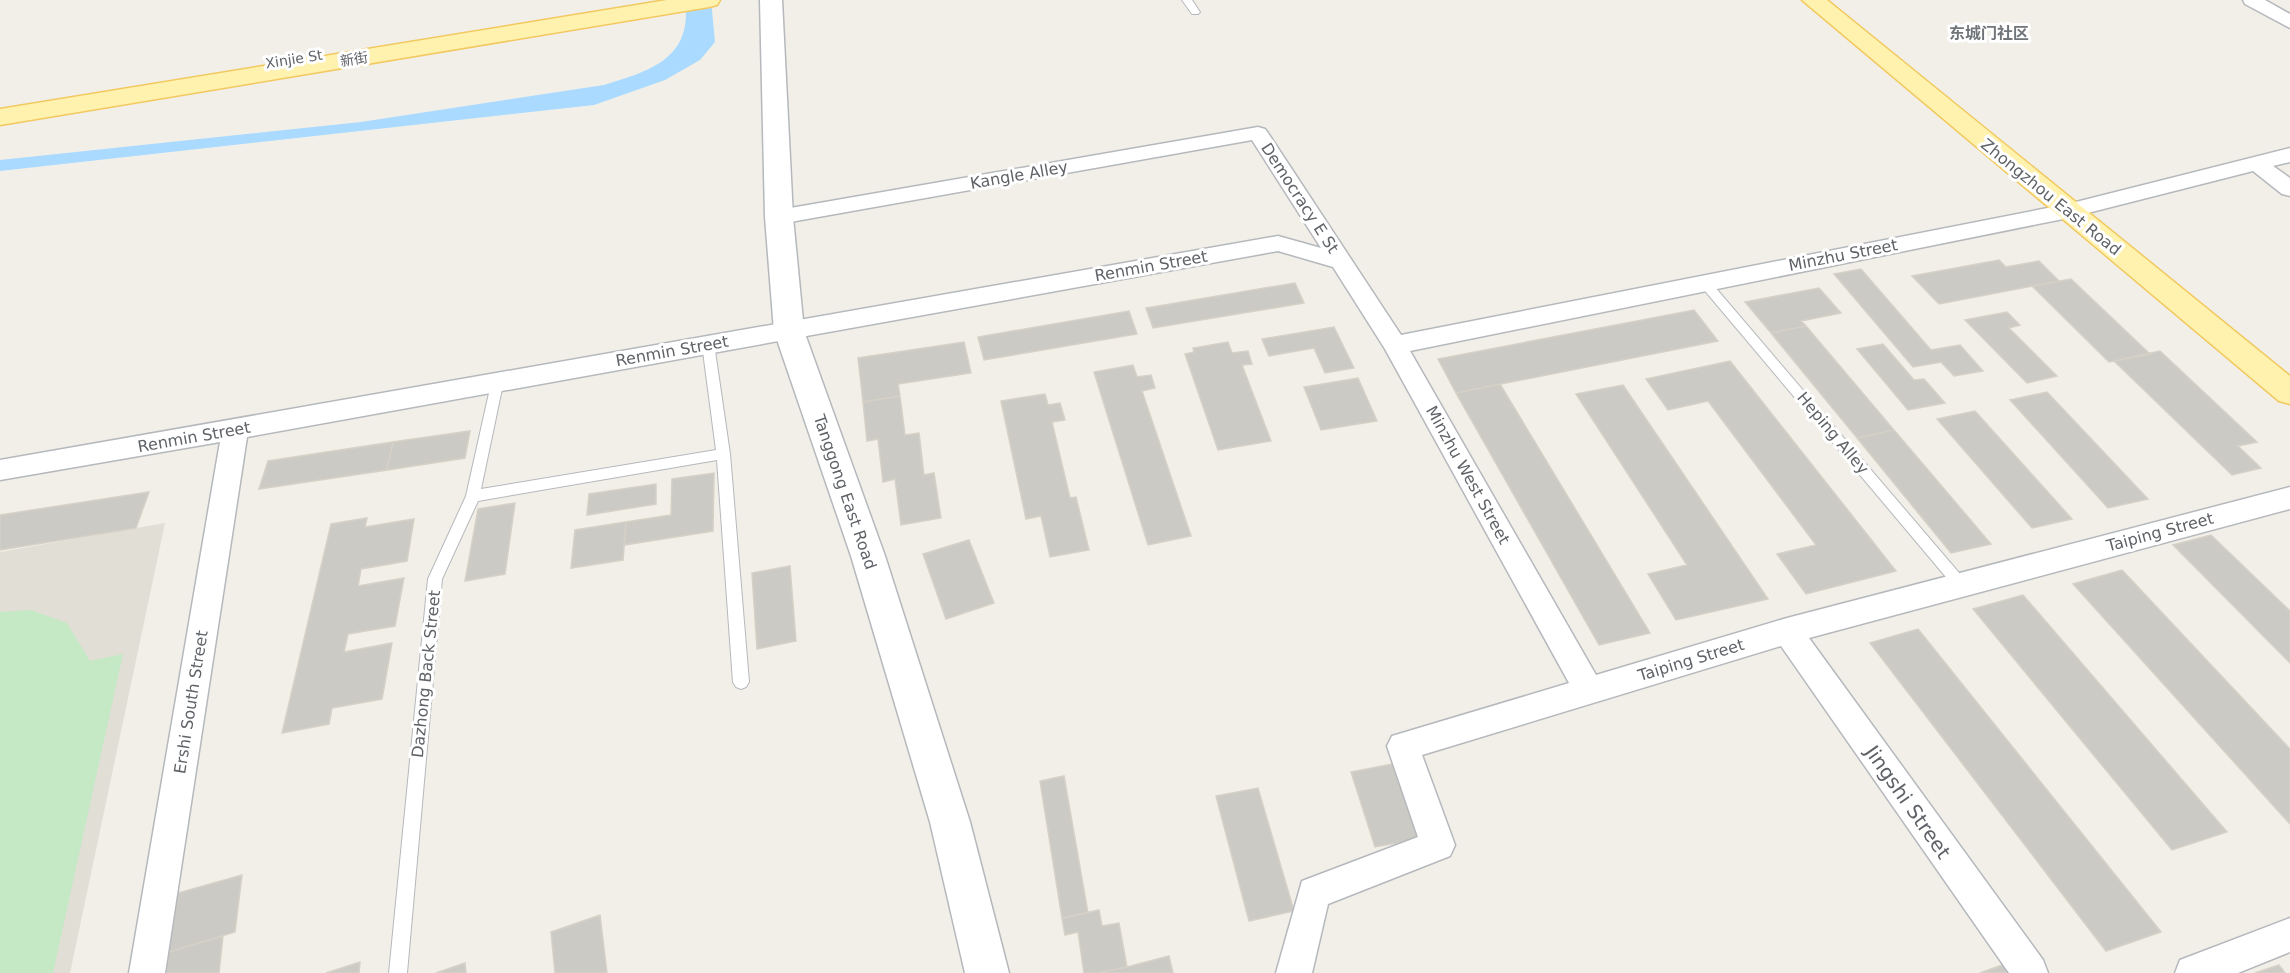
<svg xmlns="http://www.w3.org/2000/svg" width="2290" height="973" font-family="'DejaVu Sans','Noto Sans SC',sans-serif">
<rect width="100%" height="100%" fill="#f1efe8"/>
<!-- education -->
<path fill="#e1ded6" d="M165,523L70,973H0V552Z"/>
<!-- green -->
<path fill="#c5e8c5" d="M31,610L67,623L90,661L123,654L53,973H0V612Z"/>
<!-- water -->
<path fill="#aadaff" d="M685,0H711L715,42L700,60L665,80L594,105L0,171V160L361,122L604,85C651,71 693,58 685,0Z"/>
<!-- building -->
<path fill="#cccac5" stroke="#d6d1c6" stroke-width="1.5" d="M1999,260L2006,267L2039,261L2059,281L1939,304L1912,276Z
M1861,269L1931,350L1960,345L1983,371L1954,376L1941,362L1913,367L1834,274Z
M2071,279L2150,354L2109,362L2032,286Z
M1295,283L1304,303L1153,328L1146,308Z
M1819,288L1841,313L1801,321L1806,326L1771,333L1745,302Z
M1694,310L1718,341L1456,393L1438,359Z
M1129,311L1137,334L984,360L978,337Z
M2007,312L2020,325L2009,328L2057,376L2027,383L1965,320Z
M1806,326L1894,430L1857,438L1771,333Z
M1334,327L1354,368L1325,373L1314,348L1269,356L1262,339Z
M964,342L971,373L898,384L900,396L863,402L858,358Z
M1228,342L1232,353L1248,351L1252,364L1242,365L1271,441L1218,450L1185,354L1194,352L1193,348Z
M1883,344L1914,380L1924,379L1945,403L1908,410L1857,349Z
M2160,351L2257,442L2238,446L2261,468L2232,475L2114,361Z
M1730,361L1896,571L1806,594L1777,554L1816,545L1708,401L1668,410L1646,379Z
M1133,365L1137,377L1151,375L1155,388L1142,391L1191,536L1148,545L1094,372Z
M1358,378L1377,421L1321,430L1304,387Z
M1500,384L1650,633L1599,645L1456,393Z
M1623,385L1768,599L1676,620L1648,574L1687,565L1576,394Z
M2047,392L2148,499L2108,508L2010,400Z
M1045,394L1048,405L1060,403L1065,420L1052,422L1070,498L1076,497L1089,550L1050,557L1041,516L1026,519L1001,401Z
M900,396L905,435L919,433L924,475L934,473L941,518L901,525L895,479L883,482L878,439L867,441L863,402Z
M1975,411L2072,519L2032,528L1937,419Z
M1894,430L1991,544L1951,553L1857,438Z
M470,431L465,458L387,470L393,442Z
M393,442L387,470L259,489L268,461Z
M714,473L713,531L624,545L626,522L671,515L672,479Z
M656,484V504L587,515L589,494Z
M149,492L136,528L0,550V515Z
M515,503L505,574L465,581L478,509Z
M367,518L365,527L414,519L407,561L361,569L358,586L404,578L395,626L348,634L344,652L392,643L382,699L332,708L329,724L282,733L331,524Z
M626,522L623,560L571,568L575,530Z
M2211,535L2290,611V663L2173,545Z
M969,540L994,603L946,619L923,554Z
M790,566L796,641L757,649L752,573Z
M2122,570L2290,749V824L2073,584Z
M2023,595L2227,832L2172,850L1973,609Z
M1918,629L2161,932L2106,951L1870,643Z
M1392,764L1419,839L1375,847L1351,772Z
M1064,776L1088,913L1062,918L1040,781Z
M1258,788L1294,911L1249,921L1216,796Z
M242,875L235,932L169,952L178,893Z
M1099,910L1102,926L1119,923L1127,967L1098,973H1084L1078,932L1065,935L1062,918Z
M600,915L607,973H555L551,932Z
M223,936L219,973H166L169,952Z
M1169,956L1173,973H1098L1127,967Z
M360,962L359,973H326Z
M465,963L466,973H436Z
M2005,964L2011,973H1980Z
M2279,965L2285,973H2255Z"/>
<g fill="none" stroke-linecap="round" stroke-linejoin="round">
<defs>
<path id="service" d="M1182,0H1192L1200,12L1198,14H1192Z
M1704,278L1708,279L1966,581L1968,585L1966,589L1961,591L1956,589L1700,285L1698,282Z
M708,340L714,344L730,454L749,682L746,687L741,689L736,687L733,682L717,460L478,501L442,579L407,973H389L428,579L466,496L491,384L497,379L503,384L481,489L716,450L702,344Z"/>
<path id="minor" d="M2243,0H2265L2290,14V28L2245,4Z
M1258,127L1265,129L1268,133L1401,335L2068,204L2290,148V162L2273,166L2290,178V196L2282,194L2253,171L2068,218L1410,351L1596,675L1787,618L2290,487V509L1809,638L2043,960L2048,973H2009L1781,646L1422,755L1455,845L1450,856L1328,904L1312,973H1276L1302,881L1418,837L1387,746L1392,736L1569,683L1385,349L1333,267L1278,251L247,437L165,973H129L220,442L0,480V460L1278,236L1321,248L1252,140L779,224L771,222L768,217L771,212L779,210Z
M2290,918V952L2238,973H2175L2180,960Z"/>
<path id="tertiary" d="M760,0H782L793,217L804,331L885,556L970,822L1009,973H965L930,822L851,556L774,331L765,217Z"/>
<path id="primary" d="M667,0H720L717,5L709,7L0,125V109Z
M1802,0H1827L2290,376V404L2279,401Z"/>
</defs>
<!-- service casing -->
<use href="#service" stroke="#b5b8bc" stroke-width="2"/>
<!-- minor casing -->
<use href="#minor" stroke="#b5b8bc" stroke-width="3"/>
<!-- tertiary casing -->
<use href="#tertiary" stroke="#b5b8bc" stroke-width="3"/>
<!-- primary casing -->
<use href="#primary" stroke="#f2c960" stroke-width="3"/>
<!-- service -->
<use href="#service" fill="#fff" fill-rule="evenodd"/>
<!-- minor -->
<use href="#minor" fill="#fff" fill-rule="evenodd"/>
<!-- tertiary -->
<use href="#tertiary" fill="#fff" fill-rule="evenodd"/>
<!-- primary -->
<use href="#primary" fill="#fff2af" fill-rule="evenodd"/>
</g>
<g text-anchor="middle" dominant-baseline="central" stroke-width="6" stroke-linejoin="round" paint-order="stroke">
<!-- far-street labels -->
<g font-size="14" fill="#5f6368" stroke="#fff">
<text transform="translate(294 59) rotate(-9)">Xinjie St</text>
<text transform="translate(354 59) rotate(-9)">新街</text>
</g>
<!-- far-quarter labels -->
<g font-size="16" font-weight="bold" fill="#70757a" stroke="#fff">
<text x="1989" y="33">东城门社区</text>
</g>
<!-- street labels -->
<g font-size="16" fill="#5f6368" stroke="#fff">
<text transform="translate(1019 175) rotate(-10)">Kangle Alley</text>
<text transform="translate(2051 197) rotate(39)">Zhongzhou East Road</text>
<text transform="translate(1300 198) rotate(57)">Democracy E St</text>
<text transform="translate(1843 255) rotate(-11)">Minzhu Street</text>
<text transform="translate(1151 266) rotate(-10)">Renmin Street</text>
<text transform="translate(672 351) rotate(-10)">Renmin Street</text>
<text transform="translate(1833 433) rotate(50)">Heping Alley</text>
<text transform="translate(194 437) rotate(-10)">Renmin Street</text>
<text transform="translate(1468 475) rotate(61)">Minzhu West Street</text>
<text transform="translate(845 492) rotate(71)">Tanggong East Road</text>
<text transform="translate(2160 532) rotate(-15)">Taiping Street</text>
<text transform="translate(1691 660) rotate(-17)">Taiping Street</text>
<text transform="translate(426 674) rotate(-84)">Dazhong Back Street</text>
<text transform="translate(191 702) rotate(-81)">Ershi South Street</text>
</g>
<!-- near-street labels -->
<g font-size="20" fill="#5f6368" stroke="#fff">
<text transform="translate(1908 802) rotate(55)">Jingshi Street</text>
</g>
</g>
</svg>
